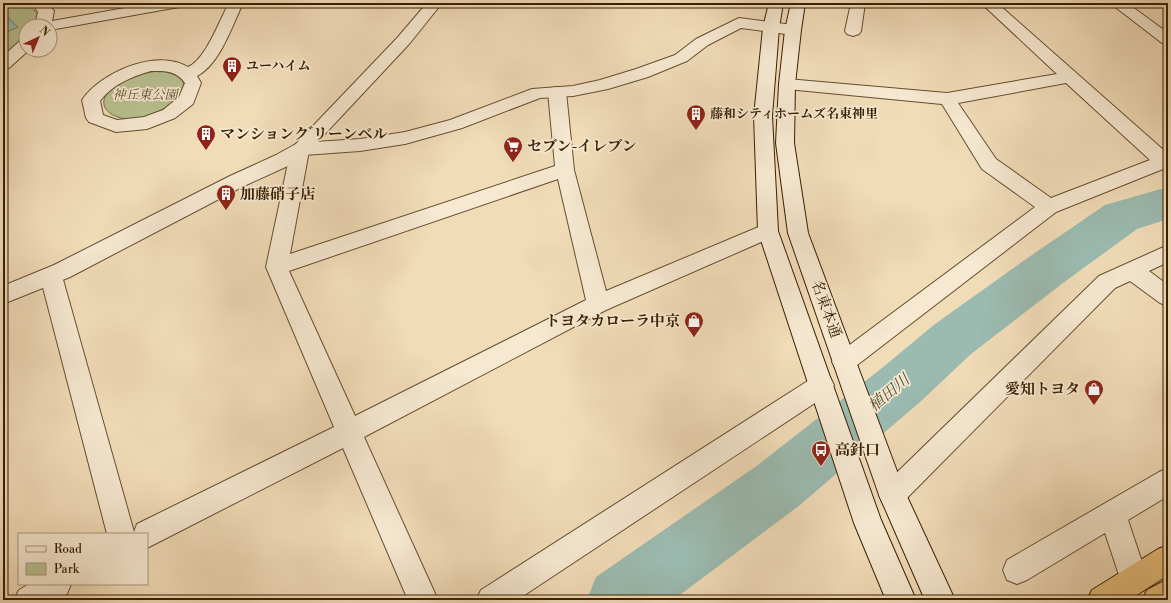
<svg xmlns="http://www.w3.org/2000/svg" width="1171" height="603" font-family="'Libre Bodoni','Noto Serif JP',serif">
<rect width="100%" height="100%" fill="#f1dcb8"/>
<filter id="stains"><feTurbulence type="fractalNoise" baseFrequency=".005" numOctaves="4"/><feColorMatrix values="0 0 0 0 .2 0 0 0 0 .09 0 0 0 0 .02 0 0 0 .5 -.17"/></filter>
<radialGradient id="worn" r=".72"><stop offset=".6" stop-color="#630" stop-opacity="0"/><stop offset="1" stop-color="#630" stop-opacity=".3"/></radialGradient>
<!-- green -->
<path fill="#b8c190" stroke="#787048" d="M3,3H25L40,15L36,26H26V39L3,58Z
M161,71C216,80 158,122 126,119C105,116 94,101 115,86C128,76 145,72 161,71Z"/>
<!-- water -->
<path fill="#9bbbb1" stroke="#737d6a" d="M3,13L18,27L9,31L3,32Z"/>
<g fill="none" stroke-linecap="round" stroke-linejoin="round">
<!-- river -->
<path fill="#9bbbb1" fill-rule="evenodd" d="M1168,187V219L1137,229L1063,283L971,354L920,402L800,505L673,600H587L596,577L758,465L882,368L935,324L1029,257L1105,205Z"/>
<defs>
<path id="minor" d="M32,3H47L54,11L52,21L153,3H186L184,6L179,7L50,30V26H35L38,12Z
M229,3H243C232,26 220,64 197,76L201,83L193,104L175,118L147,129L116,132L89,122L86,118L82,100C101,72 157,48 188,67C206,59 219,21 229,3ZM151,71C164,71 176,70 185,83L179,97L163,110L144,117L117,120L103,115L100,101C113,84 131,77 151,71Z
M427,3H442L410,43L309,151L290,254L555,166L548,92L551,88L557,87L563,88L566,92L574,170L606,291L761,226L768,223L775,226L778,231L775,236L606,310L364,437L438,600H408L343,448L147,548V534H107L40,276L43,270L51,267L59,270L62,276L134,532L137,524L334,427L266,267L291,149L398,37ZM558,179L586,300L355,416L289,271Z
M851,3H865L861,31L859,34L853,36L847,34L845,31Z
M981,3H997L1168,154V167L1056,212L852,369L844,372L836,369L832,362L836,355L1035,207L982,169L942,104L787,89L781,88L779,84L781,80L787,79L947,93L1057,74ZM1066,83L1150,160L1051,198L996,159L958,103Z
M1110,3H1127L1168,33V45L1162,43Z
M26,39V50H29L9,68L3,69V56L20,41Z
M1168,245V262L1149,271L1168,285V306L1160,303L1130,281L1115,288L901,504L892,508L883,504L879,495L883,486L1099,276Z
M822,374L830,377L834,385L830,393L517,600H476L481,590L814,377Z
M1168,468V496L1128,520L1148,580L1144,590L1134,594L1124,590L1105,533L1027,580L1017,584L1007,580L1003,570L1007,560L1159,472Z
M29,584H71L67,594L57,600H14L19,590Z"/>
<path id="tertiary" d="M739,18L793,25L799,27L801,30L799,33L793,35L741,28L708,45L687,61L648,77L608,89L573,96L540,98L462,128L405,144L360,151L304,155L290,165L244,186L70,277L3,304V286L54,265L230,176L276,155L294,145L300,143L360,139L405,132L450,120L532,89L573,86L600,80L636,69L675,55L696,39Z"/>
<path id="secondary" d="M769,3H783L779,28L772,116L778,231L881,520L916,600H886L854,523L758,231L754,116L763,28Z
M791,3H805L801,30L795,84L794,143L808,233L904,490L955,600H925L879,495L788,233L776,143L779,84L785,30Z"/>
<path id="trunk" d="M1168,545V575L1129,600H1087L1092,590L1158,549Z"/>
<path id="motorway" d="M1168,579V600H1142L1147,590Z"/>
</defs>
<!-- minor casing -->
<use href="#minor" stroke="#664e2e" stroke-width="2"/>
<!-- tertiary casing -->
<use href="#tertiary" stroke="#664e2e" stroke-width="2"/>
<!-- secondary casing -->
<use href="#secondary" stroke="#381f00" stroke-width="2"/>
<!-- trunk casing -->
<use href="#trunk" stroke="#381f00" stroke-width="2"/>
<!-- motorway casing -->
<use href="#motorway" stroke="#381f00" stroke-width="2"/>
<!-- minor -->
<use href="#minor" fill="#f6e8d1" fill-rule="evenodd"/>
<!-- tertiary -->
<use href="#tertiary" fill="#f6e8d1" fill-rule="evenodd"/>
<!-- secondary -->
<use href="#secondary" fill="#f6e8d1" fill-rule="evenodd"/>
<!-- trunk -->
<use href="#trunk" fill="#e8be7c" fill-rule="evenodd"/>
<!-- motorway -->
<use href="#motorway" fill="#e8be7c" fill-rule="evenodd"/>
</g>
<!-- icons -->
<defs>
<symbol id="building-pin" viewBox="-11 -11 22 30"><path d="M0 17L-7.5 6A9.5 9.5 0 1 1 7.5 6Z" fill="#8f2418" stroke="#f6e8d1"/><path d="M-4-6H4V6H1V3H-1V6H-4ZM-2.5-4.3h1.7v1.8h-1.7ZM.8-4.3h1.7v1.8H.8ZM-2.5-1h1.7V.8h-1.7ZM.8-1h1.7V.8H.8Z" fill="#fff"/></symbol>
<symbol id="supermarket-pin" viewBox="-11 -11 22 30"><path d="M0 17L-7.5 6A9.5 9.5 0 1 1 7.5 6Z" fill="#8f2418" stroke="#f6e8d1"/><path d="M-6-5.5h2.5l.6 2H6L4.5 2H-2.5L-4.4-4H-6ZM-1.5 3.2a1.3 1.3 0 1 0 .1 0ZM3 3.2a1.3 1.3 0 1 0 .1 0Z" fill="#fff"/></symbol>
<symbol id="shop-pin" viewBox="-11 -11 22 30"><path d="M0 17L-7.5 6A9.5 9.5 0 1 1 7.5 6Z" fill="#8f2418" stroke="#f6e8d1"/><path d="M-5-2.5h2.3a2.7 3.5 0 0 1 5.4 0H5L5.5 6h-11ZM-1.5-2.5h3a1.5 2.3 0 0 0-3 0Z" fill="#fff"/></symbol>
<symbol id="bus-pin" viewBox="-11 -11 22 30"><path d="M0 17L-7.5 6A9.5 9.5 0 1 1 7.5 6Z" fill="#8f2418" stroke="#f6e8d1"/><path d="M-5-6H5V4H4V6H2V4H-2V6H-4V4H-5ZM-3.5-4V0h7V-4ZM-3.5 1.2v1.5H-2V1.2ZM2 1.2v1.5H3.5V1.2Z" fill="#fff"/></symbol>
</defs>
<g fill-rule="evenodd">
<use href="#building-pin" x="221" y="55" width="22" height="30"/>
<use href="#building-pin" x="685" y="103" width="22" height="30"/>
<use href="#building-pin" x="195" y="123" width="22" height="30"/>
<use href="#supermarket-pin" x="502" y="135" width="22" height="30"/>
<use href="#building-pin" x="215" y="183" width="22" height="30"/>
<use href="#shop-pin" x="683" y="310" width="22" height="30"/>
<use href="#shop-pin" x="1083" y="378" width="22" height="30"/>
<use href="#bus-pin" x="810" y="439" width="22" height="30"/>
</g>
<g text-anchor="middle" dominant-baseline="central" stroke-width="3.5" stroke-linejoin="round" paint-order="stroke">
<!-- far-poi labels -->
<g font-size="13" font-weight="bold" fill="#381f00" stroke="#f6e8d1" text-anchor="start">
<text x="246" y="66">ユーハイム</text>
<text x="710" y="114">藤和シティホームズ名東神里</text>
</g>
<!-- far-park labels -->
<g font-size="13" font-style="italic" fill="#5e502b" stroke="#f6e8d1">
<text x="145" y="95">神丘東公園</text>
</g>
<!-- poi labels -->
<g font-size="15" font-weight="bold" fill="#381f00" stroke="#f6e8d1" text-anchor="start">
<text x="220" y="134">マンションク ゙リーンベル</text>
<text x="527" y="146">セブン-イレブン</text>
<text x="240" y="194">加藤硝子店</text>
<text x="680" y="321" text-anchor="end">トヨタカローラ中京</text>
<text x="1080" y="389" text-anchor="end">愛知トヨタ</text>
<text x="835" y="450">高針口</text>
</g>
<!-- street labels -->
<g font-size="15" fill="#381f00" stroke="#f6e8d1">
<text transform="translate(826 309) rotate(70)">名東本通</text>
</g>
<!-- water labels -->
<g font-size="16" font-style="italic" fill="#564e35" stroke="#f6e8d1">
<text transform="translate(889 393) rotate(-40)">植田川</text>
</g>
</g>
<!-- margin -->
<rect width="1171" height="603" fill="none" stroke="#f1dcb8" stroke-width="16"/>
<rect x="4" y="4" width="1163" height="595" fill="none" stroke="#381f00" stroke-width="2"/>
<rect x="8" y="8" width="1155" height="587" fill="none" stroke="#381f00"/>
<!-- legend -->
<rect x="18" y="533" width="130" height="52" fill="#f6e8d1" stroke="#aa987d"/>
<rect x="26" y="546" width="20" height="6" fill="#f6e8d1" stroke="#aa987d"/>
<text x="54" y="553" font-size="12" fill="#381f00">Road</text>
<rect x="26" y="563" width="20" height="12" fill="#b8c190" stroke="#aa987d"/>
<text x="54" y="573" font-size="12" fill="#381f00">Park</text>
<!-- north arrow -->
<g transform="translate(38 38) rotate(44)"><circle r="19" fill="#f6e8d1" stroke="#aa987d"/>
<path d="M0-3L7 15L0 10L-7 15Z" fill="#8f2418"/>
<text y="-6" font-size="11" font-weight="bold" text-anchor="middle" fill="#381f00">N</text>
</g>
<rect width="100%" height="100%" filter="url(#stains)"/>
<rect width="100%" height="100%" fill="url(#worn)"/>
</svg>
